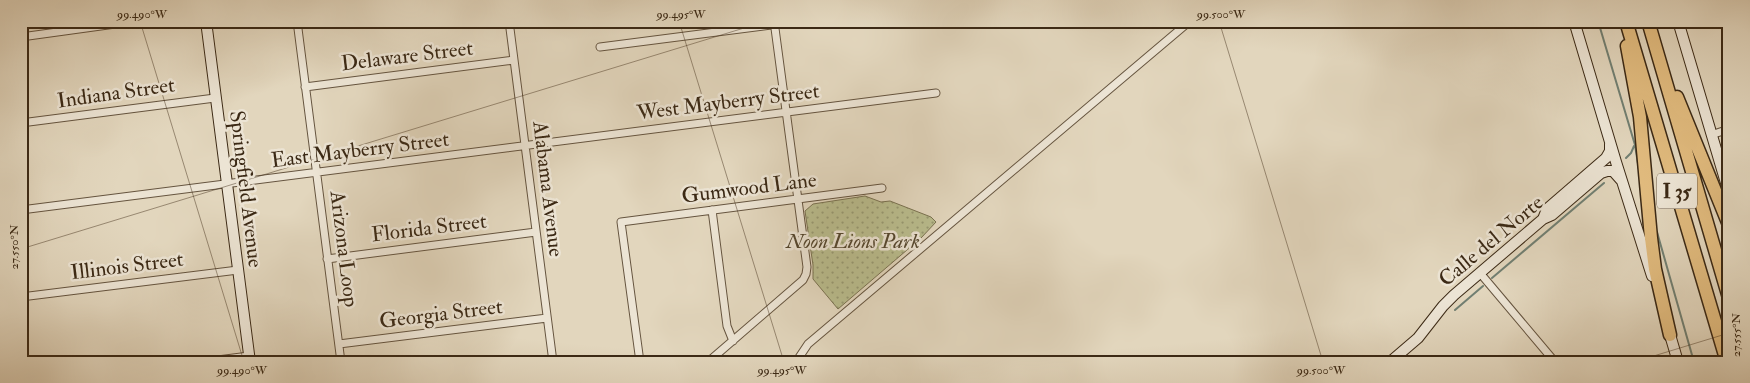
<svg xmlns="http://www.w3.org/2000/svg" width="1750" height="383" font-family="'IM FELL Double Pica',serif">
<defs>
<pattern id="green-dots" width="8" height="8" patternUnits="userSpaceOnUse" patternTransform="scale(1.25)"><rect width="8" height="8" fill="#b9bc8d"/><path d="M2 2h.1M6 6h.1" fill="none" stroke="#989972" stroke-width="1.8" stroke-linecap="round"/></pattern>
</defs>
<rect width="100%" height="100%" fill="#e2d6bd"/>
<filter id="stains"><feTurbulence type="fractalNoise" baseFrequency=".004" numOctaves="4"/><feColorMatrix values="0 0 0 0 .2 0 0 0 0 .09 0 0 0 0 .02 0 0 0 .5 -.17"/></filter>
<radialGradient id="worn" r=".72"><stop offset=".6" stop-color="#630" stop-opacity="0"/><stop offset="1" stop-color="#630" stop-opacity=".3"/></radialGradient>
<!-- green -->
<path fill="url(#green-dots)" stroke="#7a7251" d="M865,196L881,202L890,201L931,217L936,222L921,238L838,309L813,279V265L805,211L813,204Z"/>
<g fill="none" stroke-linecap="round" stroke-linejoin="round">
<!-- stream -->
<path stroke="#717f72" stroke-width="2" d="M1598,21L1635,145L1639,170
M1626,158L1631,153L1634,146
M1657,232L1694,362
M1492,278L1604,183
M1455,310L1483,286"/>
<defs>
<path id="street" d="M297,21L341,362
M509,21L553,362
M21,37L137,21
M600,47L802,21
M305,87L514,60
M21,123L215,98
M1711,135L1729,129
M21,210L936,93
M712,210L727,326L733,341
M327,259L536,232
M1480,273L1555,362
M21,297L238,270
M339,344L547,318
M202,362L249,356
M640,362L621,222L882,188
M708,362L803,280L806,274L807,267L774,21
M796,362L808,344L1190,21"/>
<path id="secondary" d="M206,21L250,362
M1574,21L1616,162L1652,276
M1678,21L1729,193
M1543,219L1547,209L1606,158L1610,151V144
M1668,328L1678,362
M1390,362L1418,338L1443,306L1454,295L1543,219L1552,215L1601,173L1607,171H1613L1621,180"/>
<path id="highway" d="M1626,21L1727,362
M1648,21L1729,298
M1627,46L1640,117L1651,238L1655,269L1670,335
M1677,97L1729,225"/>
</defs>
<!-- street casing -->
<use href="#street" stroke="#65543f" stroke-width="9"/>
<!-- secondary casing -->
<use href="#secondary" stroke="#3b2915" stroke-width="12"/>
<!-- highway casing -->
<use href="#highway" stroke="#3b2915" stroke-width="15"/>
<!-- street -->
<use href="#street" stroke="#ece4d4" stroke-width="7"/>
<!-- secondary -->
<use href="#secondary" stroke="#ece4d4" stroke-width="10"/>
<!-- highway -->
<use href="#highway" stroke="#e1bb7e" stroke-width="12"/>
</g>
<!-- ticks -->
<path fill="none" stroke="#3b2915" stroke-width="1" stroke-opacity="0.45" d="M140,21L244,362M679,21L784,362M1219,21L1323,362M21,249L767,21M1634,362L1729,333"/>
<g text-anchor="middle" dominant-baseline="central" stroke-width="5" stroke-linejoin="round" paint-order="stroke">
<!-- shield labels -->
<rect fill="#ece4d4" stroke="#70614e" stroke-width="1" x="1657" y="173.5" width="40" height="35" rx="4"/>
<g font-size="20" font-weight="bold" fill="#3b2915">
<text x="1677" y="191">I 35</text>
</g>
<!-- street labels -->
<g font-size="21" fill="#3b2915" stroke="#ece4d4">
<text transform="translate(407 56) rotate(-7)">Delaware Street</text>
<text transform="translate(116 93) rotate(-8)">Indiana Street</text>
<text transform="translate(728 102) rotate(-7)">West Mayberry Street</text>
<text transform="translate(360 150) rotate(-7)">East Mayberry Street</text>
<text transform="translate(749 188) rotate(-7)">Gumwood Lane</text>
<text transform="translate(246 189) rotate(83)">Springfield Avenue</text>
<text transform="translate(548 189) rotate(83)">Alabama Avenue</text>
<text transform="translate(429 228) rotate(-7)">Florida Street</text>
<text transform="translate(1491 241) rotate(-40)">Calle del Norte</text>
<text transform="translate(344 249) rotate(83)">Arizona Loop</text>
<text transform="translate(127 266) rotate(-7)">Illinois Street</text>
<text transform="translate(441 314) rotate(-7)">Georgia Street</text>
</g>
<!-- park labels -->
<g font-size="21" font-style="italic" fill="#54462d" stroke="#ece4d4">
<text x="853" y="241">Noon Lions Park</text>
</g>
</g>
<!-- margin -->
<rect width="1750" height="383" fill="none" stroke="#e2d6bd" stroke-width="55"/>
<rect x="28" y="28" width="1694" height="328" fill="none" stroke="#3b2915" stroke-width="2"/>
<g font-size="12" text-anchor="middle" fill="#3b2915">
<text x="142" y="18">99.490°W</text>
<text x="681" y="18">99.495°W</text>
<text x="1221" y="18">99.500°W</text>
<text transform="translate(14 247) rotate(-90)" y="4">27.550°N</text>
<text transform="translate(1736 335) rotate(-90)" y="4">27.555°N</text>
<text x="242" y="374">99.490°W</text>
<text x="782" y="374">99.495°W</text>
<text x="1321" y="374">99.500°W</text>
</g>
<rect width="100%" height="100%" filter="url(#stains)"/>
<rect width="100%" height="100%" fill="url(#worn)"/>
</svg>
